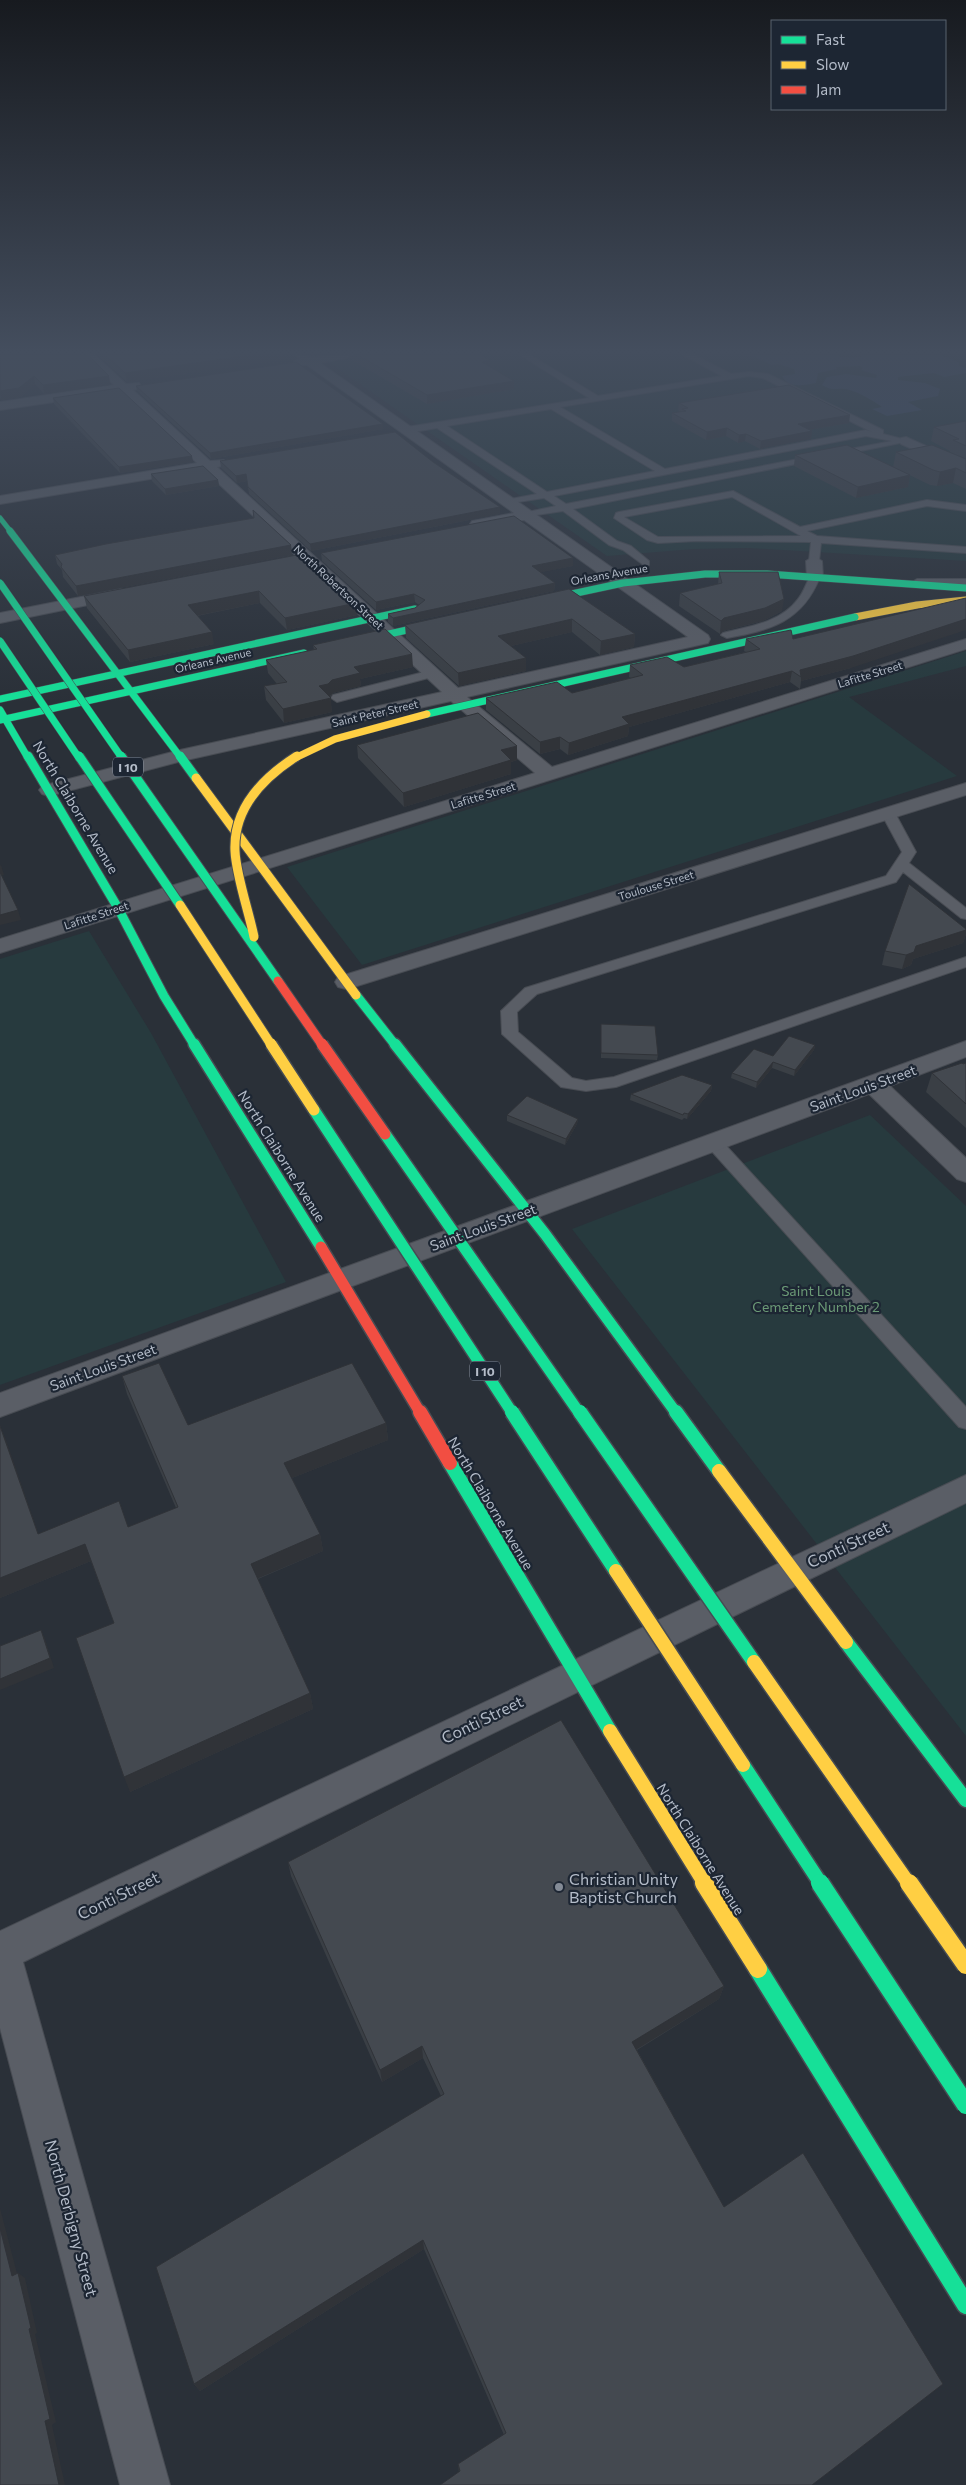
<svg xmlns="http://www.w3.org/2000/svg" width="966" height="2485" font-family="Commissioner,sans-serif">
<rect width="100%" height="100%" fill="#2a3038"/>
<!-- green -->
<path fill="#273a3e" d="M373,355H966V561L748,548L694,549L607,556L328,362Z
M966,651V666L849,697L957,776L362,965L287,867Z
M89,931L151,1033L286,1282L0,1385V959Z
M870,1115L966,1206V1736L572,1229Z"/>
<!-- water -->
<path fill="#384963" d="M742,355H829L854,358L866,355H940L959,362V366L966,368V373L944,377L934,373L898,377V380L925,383L940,389L938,396L908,402L922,410L887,416L872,409L882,407C875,402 858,391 845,389C833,388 836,392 822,385L827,377L846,374L876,378L877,375L861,370L863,368L860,366L836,367L837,369L818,373L816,383C804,385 788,389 782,376L795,374L794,369L778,364L772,365L755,357Z"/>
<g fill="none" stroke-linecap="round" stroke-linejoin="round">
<defs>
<path id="lane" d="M520,355H530L598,396L722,376L683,355H694L731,374L749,372L768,374L883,430V434L910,441L573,509L617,541L631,546L649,561V565L645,566L623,550L609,545L563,511L523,517V513L556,506L544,498L505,504V500L537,494L437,428L407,433L403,430L407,427L589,398ZM749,376L763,378L872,432L866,430L665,469L560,407ZM551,409L655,471L547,492L447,426ZM866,436L892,441L566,504L554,496Z
M733,491L800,527L927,500L966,505V511L927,506L807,531L817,536L966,547V553L821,543L819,561L814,564L809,561L811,542L696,541L658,543L647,540L614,518L616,513L619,512ZM732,497L801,536L658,537L624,517Z
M815,574L820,577C802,622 771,630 727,638L721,635L723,633C750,626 780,623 798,599C804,592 806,583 811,575Z
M917,579H966V585L913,584L912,582Z
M432,670L438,674L436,676L337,702L331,698L333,695Z
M888,809L895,813L916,852L909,863L966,908V919L961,918L903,872L896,882L537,994L517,1012L518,1032L572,1078L586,1081L614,1077L966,957V967L616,1087L586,1091L561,1087L502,1034L501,1011L525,988L886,876L902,852L881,813Z
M714,1137L720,1139L966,1407V1429L959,1427L708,1147L705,1143L708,1139Z"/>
<path id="street" d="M83,355H95L126,384L139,383L141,386L139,389L133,390L210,461L224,460L226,463L224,466L217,467L458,688L688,637L524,520L477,528L472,527L470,524L472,521L514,513L307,365H294V361L300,359L296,355L312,357L352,355L347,358L320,363L708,635L710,639L708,643L467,697L552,767L966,639V649L0,953V939L535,773L451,701L182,761L49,796L42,794L39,790L42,786L180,750L442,692L204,470L0,504V496L197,463L121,392L0,410V402L114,385Z
M906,437L966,464V473L901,444L899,441L901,438Z
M814,556L822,561L823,577L815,582L807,577L806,561Z
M121,589L129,594L127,597L0,623V613Z
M966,783V795L354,987L346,989L338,987L335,982L338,977Z
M966,1041V1057L890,1086L966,1158V1182L957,1179L869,1094L0,1417V1393Z
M966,1475V1503L23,1962L170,2485H120L0,2028V1931Z"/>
<path id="fast-far5" d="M0,518L11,532"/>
<path id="fast-far4" d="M10,531L181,758
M539,601L623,583L705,574H767L966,588
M353,642L443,622
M0,699L415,609
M0,710L28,758
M0,720L304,653"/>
<path id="fast-far3" d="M28,756L118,908L164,996L195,1046
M180,756L196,778
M356,995L396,1046"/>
<path id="fast-far2" d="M194,1044L321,1247
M395,1044L545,1234L677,1414"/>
<path id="fast-far1" d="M676,1412L719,1471
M450,1463L610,1731
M846,1642L966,1800"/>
<path id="fast" d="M758,1969L966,2305"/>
<path id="slow-far3" d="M855,617L917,605L966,600"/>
<path id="slow-far2" d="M196,778L356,995"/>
<path id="slow-far1" d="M719,1471L846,1642
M610,1731L705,1884"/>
<path id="slow" d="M704,1883L758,1969"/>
<path id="jam-far1" d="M321,1247L421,1414"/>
<path id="jam" d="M420,1412L450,1463"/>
</defs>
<!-- lane casing -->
<use href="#lane" stroke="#484c53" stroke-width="2"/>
<!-- street casing -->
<use href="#street" stroke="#484c53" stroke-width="2"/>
<!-- fast-far5 casing -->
<use href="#fast-far5" stroke="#484c53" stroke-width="6"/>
<!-- fast-far4 casing -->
<use href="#fast-far4" stroke="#484c53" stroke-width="8"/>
<!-- fast-far3 casing -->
<use href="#fast-far3" stroke="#484c53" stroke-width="11"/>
<!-- fast-far2 casing -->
<use href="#fast-far2" stroke="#484c53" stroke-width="14"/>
<!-- fast-far1 casing -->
<use href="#fast-far1" stroke="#484c53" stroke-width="17"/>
<!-- fast casing -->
<use href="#fast" stroke="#484c53" stroke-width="21"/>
<!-- slow-far3 casing -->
<use href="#slow-far3" stroke="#484c53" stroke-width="8"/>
<!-- slow-far2 casing -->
<use href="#slow-far2" stroke="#484c53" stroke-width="11"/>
<!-- slow-far1 casing -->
<use href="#slow-far1" stroke="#484c53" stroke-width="17"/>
<!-- slow casing -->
<use href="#slow" stroke="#484c53" stroke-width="21"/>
<!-- jam-far1 casing -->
<use href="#jam-far1" stroke="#484c53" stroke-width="14"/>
<!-- jam casing -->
<use href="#jam" stroke="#484c53" stroke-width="17"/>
<!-- lane -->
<use href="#lane" fill="#5a5e66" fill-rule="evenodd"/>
<!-- street -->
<use href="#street" fill="#5a5e66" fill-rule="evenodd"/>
<!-- fast-far5 -->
<use href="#fast-far5" stroke="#16e098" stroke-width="5"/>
<!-- fast-far4 -->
<use href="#fast-far4" stroke="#16e098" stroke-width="7"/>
<!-- fast-far3 -->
<use href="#fast-far3" stroke="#16e098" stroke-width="9"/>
<!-- fast-far2 -->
<use href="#fast-far2" stroke="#16e098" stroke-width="11"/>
<!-- fast-far1 -->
<use href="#fast-far1" stroke="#16e098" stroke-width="14"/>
<!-- fast -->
<use href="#fast" stroke="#16e098" stroke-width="18"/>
<!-- slow-far3 -->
<use href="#slow-far3" stroke="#ffcf43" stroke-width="7"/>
<!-- slow-far2 -->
<use href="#slow-far2" stroke="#ffcf43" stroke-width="9"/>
<!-- slow-far1 -->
<use href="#slow-far1" stroke="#ffcf43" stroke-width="14"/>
<!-- slow -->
<use href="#slow" stroke="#ffcf43" stroke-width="18"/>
<!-- jam-far1 -->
<use href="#jam-far1" stroke="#f24e42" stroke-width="11"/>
<!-- jam -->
<use href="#jam" stroke="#f24e42" stroke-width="14"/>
<defs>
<path id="fast-bridge-far4" d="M0,583L122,758
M0,641L79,758
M427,714L855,617"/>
<path id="fast-bridge-far3" d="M79,756L180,905
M121,756L278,981"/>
<path id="fast-bridge-far2" d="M314,1110L513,1414
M385,1134L580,1414"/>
<path id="fast-bridge-far1" d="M512,1412L616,1571
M580,1412L754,1662
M743,1765L821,1884"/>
<path id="fast-bridge" d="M820,1883L966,2105"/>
<path id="slow-bridge-far4" d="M295,758L335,739L427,714"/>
<path id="slow-bridge-far3" d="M180,905L272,1046
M254,937C249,912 236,875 235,851C233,808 264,777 297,756"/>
<path id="slow-bridge-far2" d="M271,1044L314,1110"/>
<path id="slow-bridge-far1" d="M616,1571L743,1765
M754,1662L909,1884"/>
<path id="slow-bridge" d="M909,1883L966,1965"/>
<path id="jam-bridge-far1" d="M278,981L323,1046"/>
<path id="jam-bridge" d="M322,1044L385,1134"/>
</defs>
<!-- fast-bridge-far4 casing -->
<use href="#fast-bridge-far4" stroke="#474c53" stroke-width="8" stroke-linecap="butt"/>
<!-- fast-bridge-far3 casing -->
<use href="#fast-bridge-far3" stroke="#474c53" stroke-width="11" stroke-linecap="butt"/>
<!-- fast-bridge-far2 casing -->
<use href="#fast-bridge-far2" stroke="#474c53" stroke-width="14" stroke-linecap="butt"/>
<!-- fast-bridge-far1 casing -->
<use href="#fast-bridge-far1" stroke="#474c53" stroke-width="17" stroke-linecap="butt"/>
<!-- fast-bridge casing -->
<use href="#fast-bridge" stroke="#474c53" stroke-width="21" stroke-linecap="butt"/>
<!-- slow-bridge-far4 casing -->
<use href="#slow-bridge-far4" stroke="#474c53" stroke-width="8" stroke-linecap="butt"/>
<!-- slow-bridge-far3 casing -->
<use href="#slow-bridge-far3" stroke="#474c53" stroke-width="11" stroke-linecap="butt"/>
<!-- slow-bridge-far2 casing -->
<use href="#slow-bridge-far2" stroke="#474c53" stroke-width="14" stroke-linecap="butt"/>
<!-- slow-bridge-far1 casing -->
<use href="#slow-bridge-far1" stroke="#474c53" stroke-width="17" stroke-linecap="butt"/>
<!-- slow-bridge casing -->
<use href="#slow-bridge" stroke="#474c53" stroke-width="21" stroke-linecap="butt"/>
<!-- jam-bridge-far1 casing -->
<use href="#jam-bridge-far1" stroke="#474c53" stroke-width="11" stroke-linecap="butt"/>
<!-- jam-bridge casing -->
<use href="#jam-bridge" stroke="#474c53" stroke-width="14" stroke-linecap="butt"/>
<!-- fast-bridge-far4 -->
<use href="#fast-bridge-far4" stroke="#16e098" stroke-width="7"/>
<!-- fast-bridge-far3 -->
<use href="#fast-bridge-far3" stroke="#16e098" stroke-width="9"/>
<!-- fast-bridge-far2 -->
<use href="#fast-bridge-far2" stroke="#16e098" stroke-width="11"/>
<!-- fast-bridge-far1 -->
<use href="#fast-bridge-far1" stroke="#16e098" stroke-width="14"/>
<!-- fast-bridge -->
<use href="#fast-bridge" stroke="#16e098" stroke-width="18"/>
<!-- slow-bridge-far4 -->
<use href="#slow-bridge-far4" stroke="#ffcf43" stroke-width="7"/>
<!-- slow-bridge-far3 -->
<use href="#slow-bridge-far3" stroke="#ffcf43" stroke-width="9"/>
<!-- slow-bridge-far2 -->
<use href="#slow-bridge-far2" stroke="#ffcf43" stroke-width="11"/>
<!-- slow-bridge-far1 -->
<use href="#slow-bridge-far1" stroke="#ffcf43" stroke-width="14"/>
<!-- slow-bridge -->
<use href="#slow-bridge" stroke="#ffcf43" stroke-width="18"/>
<!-- jam-bridge-far1 -->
<use href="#jam-bridge-far1" stroke="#f24e42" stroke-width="9"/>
<!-- jam-bridge -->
<use href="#jam-bridge" stroke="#f24e42" stroke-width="11"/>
</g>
<!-- wall -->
<path fill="#3a3f45" d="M0,355L109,376L110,385L44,394L35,384L21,397L1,400L0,398Z
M98,355H285V359L127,382Z
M349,355H481L490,367L514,389L427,404L350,359Z
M136,386L383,429L211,459L137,391Z
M53,398L193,462L120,473L54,404Z
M679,403L849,423L809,430L811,439L760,449L745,441L738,443L726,436L706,440L672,421V413L680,412L678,410Z
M966,421V489L953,483L937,486L930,485L893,467L896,452H950V451L931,441L934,427Z
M795,455L910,475L908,487L856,498L794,466Z
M220,461L433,462L500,507V514L311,551L249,494L247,481L237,483L221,468Z
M151,474L218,480L219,486L166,495L152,481Z
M253,510L291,545L292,555L78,596L63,577L62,570L57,564L55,555L253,518Z
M321,553L573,558V566L540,572L555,583L554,591L393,626L388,622V614L415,608L419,605L415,602L376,610L322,561Z
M302,554L356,603L357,615L287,630L260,603L197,616L214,644L130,662L87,608L84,596Z
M719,572L782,611L763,621L723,631L720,634L679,606L680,593L718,584Z
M569,589L635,634L634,647L600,655L572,632L511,646L526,658V671L459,686L406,638L405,625Z
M746,639H793L851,668L801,681L800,689L790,682L629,727L628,736L568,755L560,749L540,754L486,710V698L572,693L631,678L629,677L630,665L684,667L746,652L744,651Z
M313,645L413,667L360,679L361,686L333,693L330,697L332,712L284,723L266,700L264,686L277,684L268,673L266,660L314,650Z
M357,745L517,760L511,762V774L404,807L358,758Z
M966,929V934L963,943L913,959L911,965L902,969L882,965L885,951Z
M601,1024L658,1055L657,1060L601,1058Z
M815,1045L814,1050L794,1076L772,1068L756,1088L731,1078L732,1073L773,1056Z
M966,1063V1128L926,1092L932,1073Z
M712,1085L711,1091L687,1119L684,1118L682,1120L630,1100L631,1094Z
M507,1115L578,1119L577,1124L565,1145L507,1121Z
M122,1376L188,1425L386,1423L388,1440L292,1478L320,1534L323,1551L258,1579L310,1693L313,1709L130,1792L114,1623L91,1561L0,1598V1426L38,1534L128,1527L176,1508L127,1394Z
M288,1862L724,1986L719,1999L637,2050L724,2207L943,2384L459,2472L458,2464L504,2435L424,2249L200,2391L194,2384L441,2096L423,2058L382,2082L291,1876Z"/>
<!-- shaded-wall -->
<path fill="#303338" d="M251,355H285V359L127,382L125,373Z
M490,360V369L482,362Z
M34,376L35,384L21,397L1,400L0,391Z
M109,376L110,385L44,394L43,385Z
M514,381V389L427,404V395Z
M850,415L849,423L797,432L798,424Z
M383,424V429L211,459L210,453Z
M727,428L726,436L706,440L707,432Z
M812,431L811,439L760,449L761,441Z
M746,434L745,441L738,443L739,435Z
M192,456L193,462L120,473L119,467Z
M956,468L953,483L937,486L940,472Z
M246,474L247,481L237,483L236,476Z
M910,475L908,487L856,498L858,487Z
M218,480L219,486L166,495L165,489Z
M500,507V514L311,551L310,544Z
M291,545L292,555L78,596L76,586Z
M573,558V566L532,574V566Z
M555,583L554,591L393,626V618Z
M259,591L260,603L190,617L188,605Z
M414,594L415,602L376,610V602Z
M784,599L782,611L763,621L723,631L720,634L721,621L724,618Z
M356,603L357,615L287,630L285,618Z
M572,619V632L498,649V636Z
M966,619V630L851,668L801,681V677L800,670Z
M212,632L214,644L130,662L128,650Z
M635,634L634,647L600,655L601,641Z
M412,654L413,667L360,679L361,686L333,693L329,697L319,686L354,667Z
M526,658V671L459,686L458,673Z
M792,671L790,682L629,727L628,736L568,755L569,743L622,717Z
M331,698L332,712L284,723L283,709Z
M560,737V749L540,754V742Z
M517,746V760L511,762V774L404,807L403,793L501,750Z
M1,865L4,875L0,876V866Z
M18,910L21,920L0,925V915Z
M966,930V934L963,943L913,959L911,965L902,969L906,955L916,946Z
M815,1045L814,1050L794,1076L795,1070Z
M773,1062L772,1068L756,1088L757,1082Z
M712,1085L711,1091L687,1119L688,1114Z
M578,1119L577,1124L565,1145L566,1139Z
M386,1423L388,1440L287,1480L284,1463Z
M0,1426L6,1440L44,1550L38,1534Z
M320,1534L323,1551L254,1580L251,1564Z
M85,1544L91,1561L0,1598V1578Z
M41,1630L45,1639L54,1668L0,1690V1679Z
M310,1693L313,1709L130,1792L124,1777Z
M724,1986L719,1999L629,2054L632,2042Z
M422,2046L423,2058L382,2082L380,2070Z
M0,2208L19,2281L12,2276L0,2228Z
M423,2240L424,2249L200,2391L194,2384Z
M18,2273L25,2278L37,2333L35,2334L56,2422L52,2425L65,2485H59L45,2421Z"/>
<!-- building -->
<path fill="#444950" stroke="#303338" d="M0,355H88L109,376L43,385L34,376L19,388L0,391Z
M106,355H251L125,373Z
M358,355H481L490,360L482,362L514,381L427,395Z
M296,362L383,424L210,453L136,386Z
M789,385L850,415L798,424L812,431L761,441L746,434L739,435L727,428L707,432L672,413L686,411L682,409L688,408L679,403Z
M119,388L192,456L119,467L53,398Z
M966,421V446L953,440L959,439L934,427Z
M395,432L433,462L500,507L310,544L248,487L246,474L236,476L220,461Z
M847,445L910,475L858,487L795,455Z
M932,445L966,459V473L956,468L940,472L933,470L896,452Z
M203,466L218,480L165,489L151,474Z
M253,510L291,545L76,586L61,567L62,564L55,555L106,544L254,518Z
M514,516L573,558L532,566L555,583L393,618L388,614L415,608L425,600L414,594L376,602L321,553Z
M302,554L356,603L285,618L259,591L188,605L212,632L128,650L84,596Z
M719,572H778L784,599L765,608L724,618L721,621L680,593L722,583Z
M569,589L635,634L601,641L572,619L498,636L526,658L458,673L405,625Z
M966,598V619L853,656L800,670L801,677L792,671L622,717L629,724L569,743L560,737L540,742L486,698L557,682L572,693L643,675L630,665L667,657L684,667L760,649L746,639L791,630L793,639Z
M385,629L412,654L354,667L360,673L332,680L328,684L319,686L331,698L283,709L264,686L287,682L266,660L317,649L313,645Z
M478,713L517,746L501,750L511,760L403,793L357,745Z
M0,872L18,910L0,915Z
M909,884L966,929V930L916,946L914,952L906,955L885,951Z
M601,1024L655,1026L658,1055L601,1053Z
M789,1036L815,1045L795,1070L773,1062L757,1082L732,1073L754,1049L773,1056Z
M962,1063L963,1064L966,1063V1104L932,1073Z
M682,1075L712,1085L688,1114L684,1113L683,1115L631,1094Z
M527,1096L578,1119L566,1139L507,1115Z
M159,1363L188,1425L352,1363L386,1423L284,1463L320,1534L251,1564L310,1693L124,1777L76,1638L114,1623L85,1544L0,1578V1426L38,1534L119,1501L128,1527L178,1507L122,1376Z
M41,1630L50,1658L0,1679V1646Z
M561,1720L724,1986L632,2042L724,2207L803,2153L943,2384L812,2485H440L460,2471L458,2464L506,2433L423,2240L194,2384L156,2267L444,2094L422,2046L380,2070L288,1862Z
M0,2228L12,2276L18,2273L31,2328L29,2329L50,2419L45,2421L59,2485H0Z"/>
<!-- sky -->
<linearGradient id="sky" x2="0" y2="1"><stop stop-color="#171a1f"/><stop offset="0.5" stop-color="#444e5e"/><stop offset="1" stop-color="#444e5e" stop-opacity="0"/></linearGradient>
<rect width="966" height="703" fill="url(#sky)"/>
<!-- markers -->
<circle fill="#848b96" stroke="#1d2633" stroke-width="2" cx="559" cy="1887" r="5"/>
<g text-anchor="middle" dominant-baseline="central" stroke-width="4.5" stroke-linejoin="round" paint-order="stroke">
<!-- far-street labels -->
<g font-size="11" fill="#b4bcc9" stroke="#1d2633">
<text transform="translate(609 574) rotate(-10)">Orleans Avenue</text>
<text transform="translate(339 587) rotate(43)">North Robertson Street</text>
<text transform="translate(213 660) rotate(-13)">Orleans Avenue</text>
<text transform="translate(870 674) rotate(-17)">Lafitte Street</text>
<text transform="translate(375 713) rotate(-13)">Saint Peter Street</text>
<text transform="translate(483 795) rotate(-17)">Lafitte Street</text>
<text transform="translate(656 885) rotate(-17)">Toulouse Street</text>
<text transform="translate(96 915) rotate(-18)">Lafitte Street</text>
</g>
<!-- shield labels -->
<g fill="#1d2633" stroke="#878f9c" stroke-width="1">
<rect x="113" y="757.5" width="30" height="19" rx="4"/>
<rect x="470" y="1361.5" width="30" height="19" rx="4"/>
</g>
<g font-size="12" font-weight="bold" fill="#b4bcc9">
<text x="128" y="767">I 10</text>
<text x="485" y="1371">I 10</text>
</g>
<!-- street labels -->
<g font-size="14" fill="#b4bcc9" stroke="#1d2633">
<text transform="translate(76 807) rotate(59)">North Claiborne Avenue</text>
<text transform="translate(863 1088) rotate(-20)">Saint Louis Street</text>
<text transform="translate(282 1156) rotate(58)">North Claiborne Avenue</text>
<text transform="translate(483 1227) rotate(-20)">Saint Louis Street</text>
<text transform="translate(103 1367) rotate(-20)">Saint Louis Street</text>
<text transform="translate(491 1503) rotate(59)">North Claiborne Avenue</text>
<text transform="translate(701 1849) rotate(58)">North Claiborne Avenue</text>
</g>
<!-- park labels -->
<g font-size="14" fill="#6b9a76" stroke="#1d2633">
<text x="816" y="1290">Saint Louis<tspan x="816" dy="16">Cemetery Number 2</tspan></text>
</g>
<!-- near-street labels -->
<g font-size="16" fill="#b4bcc9" stroke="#1d2633">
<text transform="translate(848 1544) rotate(-25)">Conti Street</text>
<text transform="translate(482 1719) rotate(-26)">Conti Street</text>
<text transform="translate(118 1895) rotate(-26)">Conti Street</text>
<text transform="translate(72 2218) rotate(75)">North Derbigny Street</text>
</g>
<!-- near-poi labels -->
<g font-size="16" fill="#b4bcc9" stroke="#1d2633" text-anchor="start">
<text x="569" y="1878">Christian Unity<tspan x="569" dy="18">Baptist Church</tspan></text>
</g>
</g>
<!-- legend -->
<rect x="771" y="20" width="175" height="90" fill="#1d2633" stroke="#59626f"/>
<rect x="781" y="36" width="25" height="8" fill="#16e098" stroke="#59626f"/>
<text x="816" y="45" font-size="15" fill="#b4bcc9">Fast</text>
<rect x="781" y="61" width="25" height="8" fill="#ffcf43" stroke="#59626f"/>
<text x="816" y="70" font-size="15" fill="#b4bcc9">Slow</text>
<rect x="781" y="86" width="25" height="8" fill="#f24e42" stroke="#59626f"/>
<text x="816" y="95" font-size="15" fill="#b4bcc9">Jam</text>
</svg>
